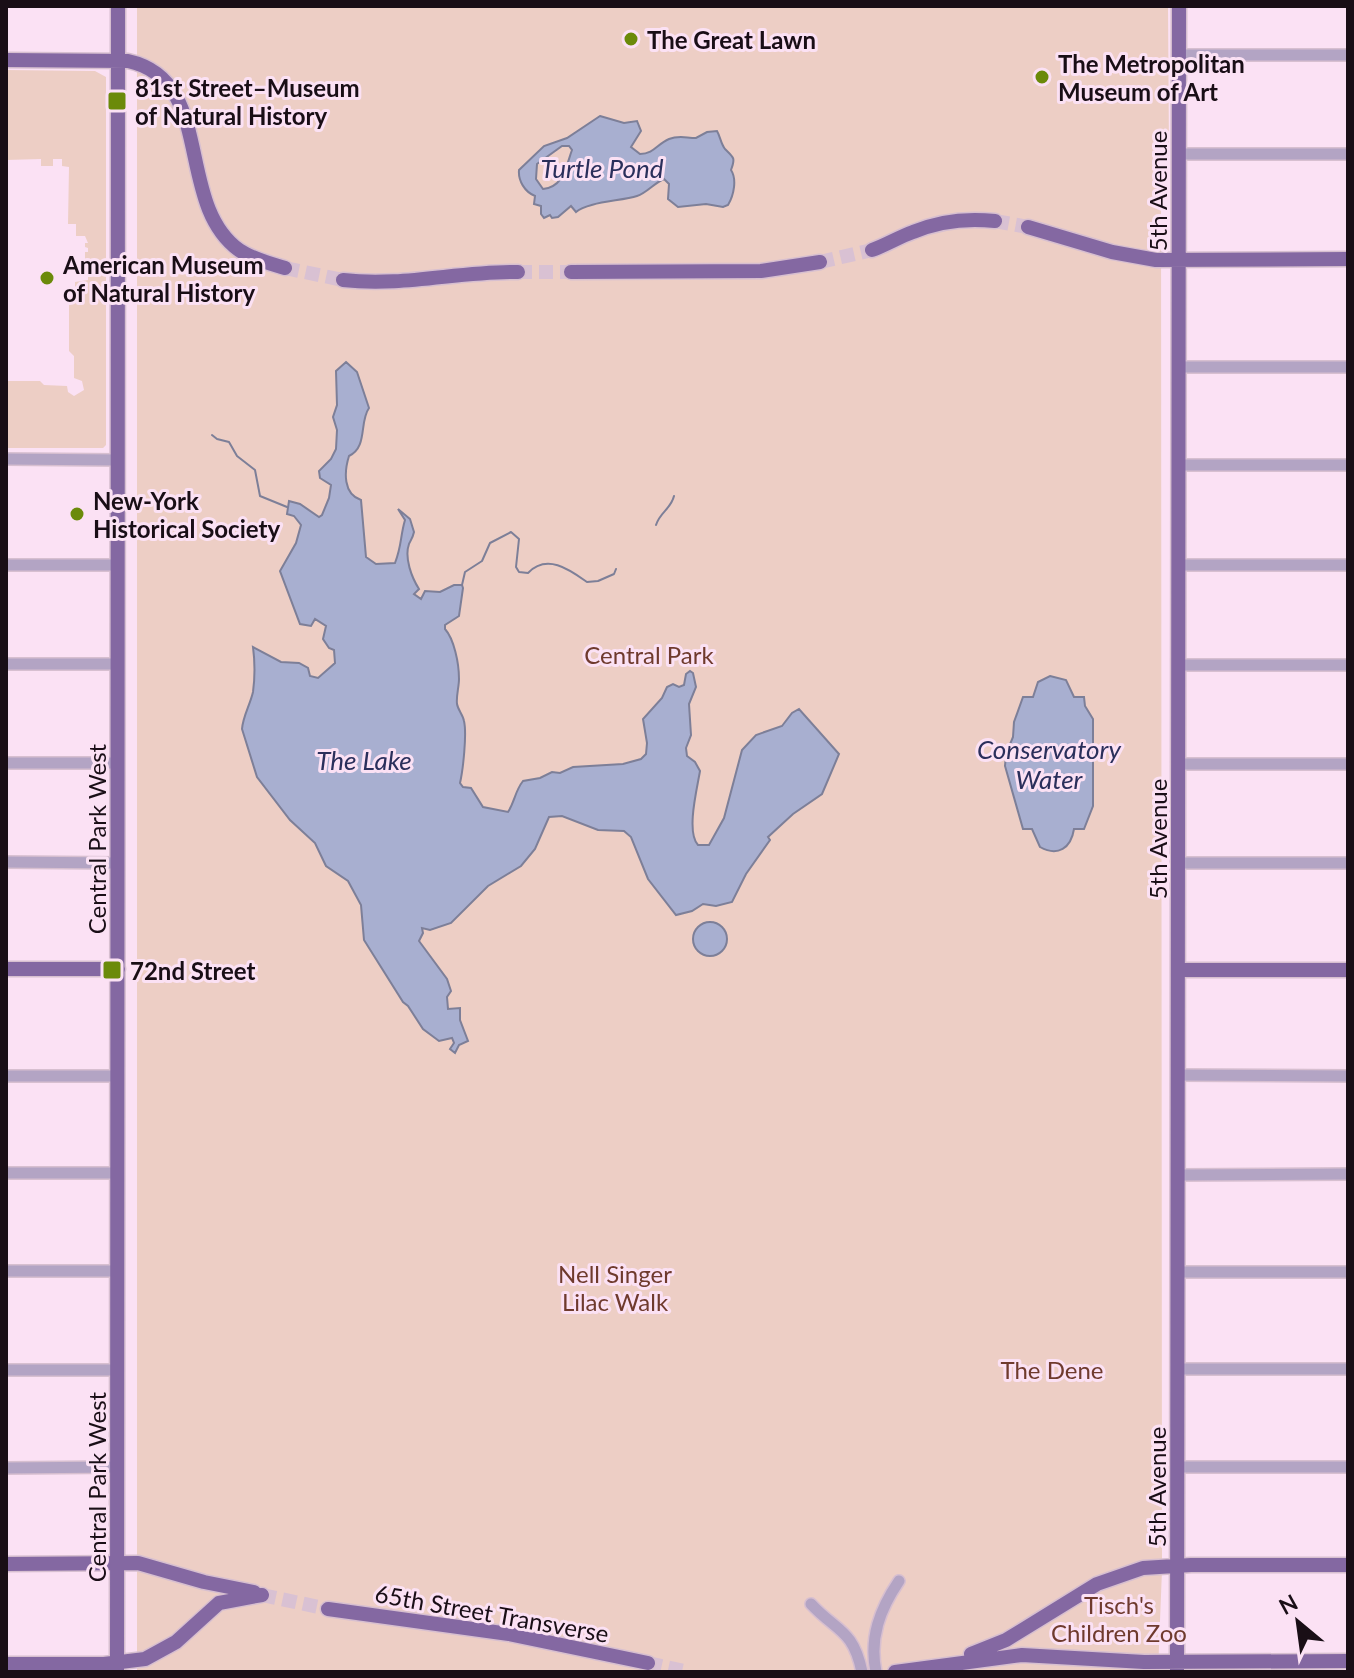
<svg xmlns="http://www.w3.org/2000/svg" width="1354" height="1678" font-family="Lato,sans-serif">
<rect width="100%" height="100%" fill="#fbe1f4"/>
<!-- green -->
<path fill="#edcec5" d="M137,6H1168L1169,156L1162,157L1161,161L1162,1570L1158,1672H137Z
M6,70L95,71L106,77V445L103,448H6V381H40L44,385L67,386L68,392L74,396L84,390L82,381L74,378V356L69,351V294H75V282L88,280V276H85V271H88V267H85V252H88V248L85,247V243H88L85,236H76V224H68L69,167L62,166V159H53V166H41V159L6,160Z"/>
<!-- water -->
<path fill="#a8afd0" stroke="#7d7f98" stroke-width="2" fill-rule="evenodd" d="M600,116L624,123L637,121L641,131L631,147L640,154C654,154 657,144 669,139C679,135 686,138 696,138L707,132L717,131C720,136 721,144 725,149C733,157 736,157 731,170C737,179 734,195 728,205L723,207L706,204L678,207L668,199L669,184L664,179C654,183 647,193 637,196C621,201 587,202 576,212L571,206L558,217L552,218L550,215L544,218L541,214V206L534,204L535,196C525,192 518,181 519,170L544,146L567,138ZM562,146H569L572,150C566,166 564,187 543,189L536,179L537,164Z
M346,362L357,372L369,408C359,422 368,447 349,456C344,472 343,494 361,500L366,557L376,564L395,563C402,545 400,537 405,520L398,509L410,519L414,532C413,537 411,540 409,544C404,558 412,578 419,589L414,594L421,599L425,591L440,592L454,585H462L463,588L459,616L445,625V629C454,639 459,663 459,679C459,687 456,696 457,704C458,710 463,715 464,721C467,734 463,770 460,783L463,787L471,788L483,807L508,812C515,801 515,791 523,781L540,778L552,772L560,773L573,767L623,764L641,759L646,754L647,743L643,719L662,698L667,687L673,684L679,687L684,685L686,674L690,671L693,673L696,687L689,704L691,735L686,748L687,756L695,762L700,771C697,789 686,832 698,845H709L724,818L742,750L756,735L782,726L792,713L799,709L839,754L822,794L793,814L768,837L770,840L746,874L732,902L716,906L703,904L692,911L676,915L648,879L631,837L624,831L598,830L562,816L549,817L535,849L521,866L488,886L451,923L430,930L422,928L423,933L419,941L447,979L451,991L447,997L448,1009L460,1008V1020L468,1041L459,1045L455,1053L450,1049L454,1043L452,1038L439,1041L423,1029L408,1006L403,1002L364,940L361,905L348,881L326,866L315,843L290,820L257,777L242,729C243,716 250,705 253,692C255,677 255,662 253,647L281,662L299,663L308,668L310,676L318,678L335,663L334,650L329,648L323,639L326,626L315,619L311,626L300,624L280,571L296,543L301,525L294,516L287,514L289,501L300,504L319,517L322,515L329,498L331,485L320,478L319,471L331,459L336,449L337,430L333,417L337,405L336,371Z
M1050,676L1066,680L1074,697H1084L1085,706L1093,719V806L1084,829H1074C1071,848 1058,857 1040,847L1032,829H1023L1005,766L1006,754L1013,737L1014,722L1023,697H1033L1038,682Z
M693 939a17 17 0 1 1 34 0a17 17 0 1 1-34 0Z"/>
<g fill="none" stroke-linecap="round" stroke-linejoin="round">
<!-- stream -->
<path stroke="#7d7f98" stroke-width="2" d="M212,435L217,439L229,442L237,456L255,470L260,496L287,507
M656,525C660,512 671,509 674,496
M462,585L465,572L482,561L490,543L511,532L519,539L516,567L519,572L528,573C547,553 570,570 587,582L598,581L614,574L616,569"/>
<!-- major-tunnel -->
<path stroke="#d9c1d3" stroke-width="14" stroke-dasharray="14 7" stroke-linecap="butt" d="M995,221L1028,227
M820,262L872,250
M285,268L343,280
M518,272H571
M262,1595L328,1609
M648,1663L689,1672"/>
<defs>
<path id="minor" d="M1179,55H1348
M1179,154H1348
M1179,367H1348
M6,459L117,460
M1179,465H1348
M6,565H117
M1179,565H1348
M6,664H118
M1179,665H1348
M6,763H118
M1179,764H1348
M6,862L117,863
M1179,863H1348
M1178,1075L1348,1076
M6,1076H117
M6,1173H117
M1178,1175L1348,1174
M6,1271H117
M1178,1272H1348
M1178,1369H1348
M6,1370H118
M1178,1467H1348
M6,1468L117,1467
M811,1604C837,1632 853,1629 862,1672
M876,1672C869,1638 880,1609 899,1581"/>
<path id="major" d="M6,60L128,61C216,80 174,203 239,250C252,259 269,263 285,268
M1028,227L1112,252L1156,260L1348,259
M872,250C886,245 899,237 913,232C939,221 967,218 995,221
M571,272L761,271L820,262
M343,280C403,287 459,271 518,272
M6,969H118
M1179,970H1348
M6,1564L138,1563L204,1582L254,1592
M328,1609L509,1634L648,1663
M971,1654L1006,1640L1097,1584L1143,1568L1191,1565H1348
M6,1664H104L145,1659L176,1642L219,1603L262,1595
M117,1672L118,6
M895,1672L1022,1655L1144,1662L1348,1661
M1177,1672L1179,6"/>
</defs>
<!-- minor casing -->
<use href="#minor" stroke="#d7bfd0" stroke-width="14"/>
<!-- major casing -->
<use href="#major" stroke="#d7bfd0" stroke-width="17"/>
<!-- minor -->
<use href="#minor" stroke="#b3a4c4" stroke-width="11"/>
<!-- major -->
<use href="#major" stroke="#8468a2" stroke-width="14"/>
</g>
<!-- markers -->
<g fill="#6b8a0a" stroke="#fbe1f4" stroke-width="3">
<circle cx="631" cy="39" r="8"/>
<circle cx="1042" cy="77" r="8"/>
<rect x="107" y="91" width="20" height="20" rx="4"/>
<circle cx="47" cy="278" r="8"/>
<circle cx="77" cy="514" r="8"/>
<rect x="102" y="960" width="20" height="20" rx="4"/>
</g>
<g text-anchor="middle" dominant-baseline="central" stroke-width="6" stroke-linejoin="round" paint-order="stroke">
<!-- poi labels -->
<g font-size="24" font-weight="bold" fill="#190e16" stroke="#fbe1f4" text-anchor="start">
<text x="647" y="39">The Great Lawn</text>
<text x="1058" y="63">The Metropolitan<tspan x="1058" dy="28">Museum of Art</tspan></text>
<text x="135" y="87">81st Street–Museum<tspan x="135" dy="28">of Natural History</tspan></text>
<text x="63" y="264">American Museum<tspan x="63" dy="28">of Natural History</tspan></text>
<text x="93" y="500">New-York<tspan x="93" dy="28">Historical Society</tspan></text>
<text x="130" y="970">72nd Street</text>
</g>
<!-- street labels -->
<g font-size="24" fill="#190e16" stroke="#fbe1f4">
<text transform="translate(1157 191) rotate(-90)">5th Avenue</text>
<text transform="translate(96 839) rotate(-90)">Central Park West</text>
<text transform="translate(1157 839) rotate(-90)">5th Avenue</text>
<text transform="translate(96 1487) rotate(-90)">Central Park West</text>
<text transform="translate(1156 1487) rotate(-90)">5th Avenue</text>
<text transform="translate(492 1613) rotate(10)">65th Street Transverse</text>
</g>
<!-- park labels -->
<g font-size="24" fill="#6f3a2d" stroke="#fbe1f4">
<text x="649" y="654">Central Park</text>
<text x="615" y="1273">Nell Singer<tspan x="615" dy="28">Lilac Walk</tspan></text>
<text x="1052" y="1369">The Dene</text>
<text x="1119" y="1604">Tisch's<tspan x="1119" dy="28">Children Zoo</tspan></text>
</g>
<!-- water labels -->
<g font-size="26" font-style="italic" fill="#2a2f5b" stroke="#fbe1f4">
<text x="602" y="168">Turtle Pond</text>
<text x="1049" y="749">Conservatory<tspan x="1049" dy="30">Water</tspan></text>
<text x="364" y="760">The Lake</text>
</g>
</g>
<!-- border -->
<rect width="1354" height="1678" fill="none" stroke="#190e16" stroke-width="16"/>
<!-- north arrow -->
<g transform="translate(1298 1622) rotate(331)" stroke="#fbe1f4" stroke-width="6" paint-order="stroke">
<path d="M0-6L14 30L0 20L-14 30Z" fill="#190e16"/>
<text y="-12" font-size="22" font-weight="bold" text-anchor="middle" fill="#190e16">N</text>
</g>
</svg>
